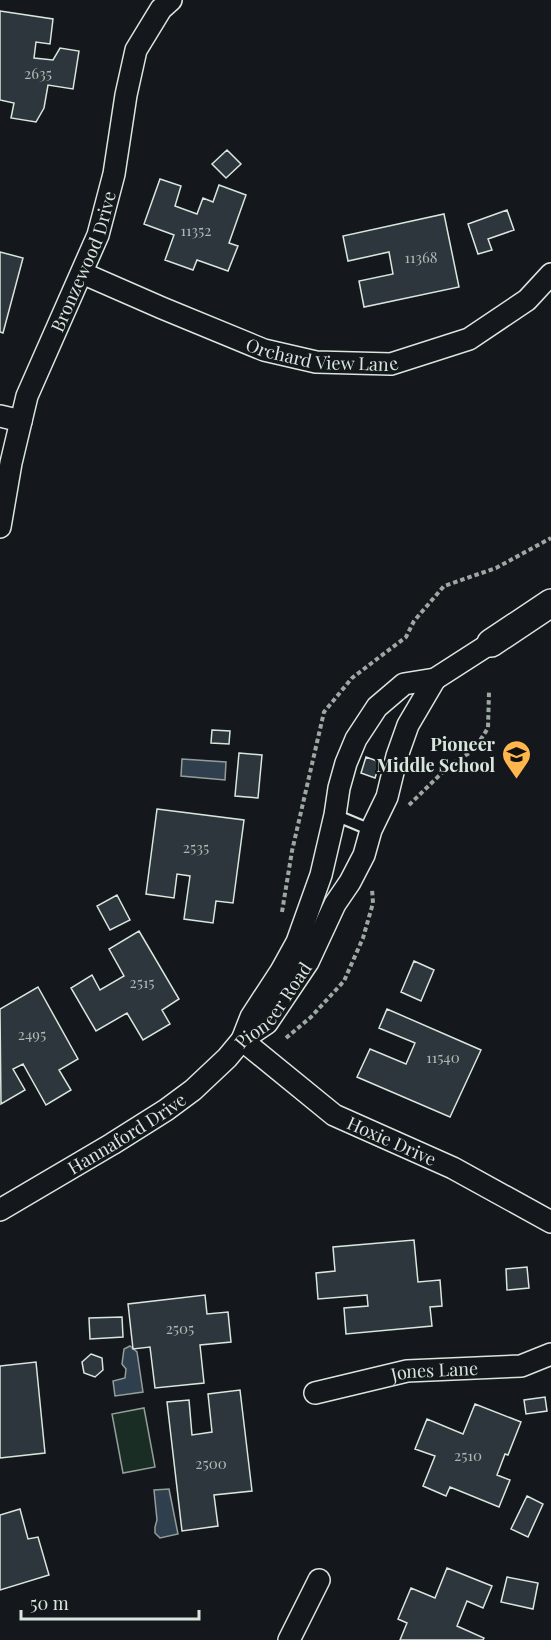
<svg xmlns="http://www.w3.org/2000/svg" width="551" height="1640" font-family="'Playfair Display',serif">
<rect width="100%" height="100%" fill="#14181c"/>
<!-- green -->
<path fill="#1a2d24" stroke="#939e99" stroke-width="1.5" d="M144,1408L155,1467L123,1473L112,1414Z"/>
<!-- water -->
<path fill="#2f3f4d" stroke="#939e99" stroke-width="1.5" d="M182,759L226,762L225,780L181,776Z
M130,1346L137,1352L143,1392L115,1396L113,1381L125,1378L126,1369L122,1364L124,1349Z
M169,1489L178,1534L160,1538L155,1533V1527L157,1520L154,1490Z"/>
<!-- building -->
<path fill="#2c363c" stroke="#d8e6dc" stroke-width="1.5" d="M0,11L53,19L50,44L36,42L34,58L53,60L60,48L79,51L73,89L48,85L44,108L36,122L11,118L14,103L0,100Z
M227,150L241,164L226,178L212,164Z
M160,179L181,186L175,206L197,214L203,198L213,202L219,185L246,195L229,243L238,246L228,271L197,260L193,270L165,260L174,235L144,224Z
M507,210L514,230L488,239L492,250L478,254L468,224Z
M444,214L459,287L364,307L359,281L393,274L389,252L348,261L343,236Z
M0,252L23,258L3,333L0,332Z
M212,730L230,731L229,744L211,743Z
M239,753L262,755L258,798L235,796Z
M366,757L380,762L375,778L361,773Z
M157,809L244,820L233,903L216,901L213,923L184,919L190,876L177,874L174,898L146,894Z
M117,895L130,920L110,930L97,906Z
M139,931L179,999L162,1010L170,1024L143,1040L127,1013L96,1031L71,988L92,975L100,990L124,976L109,949Z
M414,961L434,970L421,1001L401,992Z
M38,987L78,1059L59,1070L71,1090L46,1105L23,1064L13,1069L25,1090L1,1104L0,1009Z
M387,1009L481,1050L450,1117L357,1077L370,1049L406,1064L415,1043L379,1028Z
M414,1240L418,1282L440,1280L442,1306L430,1307L432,1326L346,1334L344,1308L368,1306L367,1295L318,1299L316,1273L335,1271L333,1247Z
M527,1267L529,1288L507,1290L506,1269Z
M205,1295L207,1314L228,1312L231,1342L200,1345L204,1383L155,1388L150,1347L133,1349L128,1304Z
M122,1317L123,1337L90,1339L89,1318Z
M91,1354L102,1358L103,1370L95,1377L84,1373L82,1362Z
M36,1362L45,1453L0,1458V1366Z
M240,1390L252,1491L214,1495L218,1526L182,1531L167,1402L189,1400L192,1435L212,1432L208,1394Z
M545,1397L547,1411L526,1414L524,1400Z
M475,1404L521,1422L508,1455L505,1454L497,1475L510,1480L499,1507L450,1487L446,1496L423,1486L435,1456L415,1449L427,1419L463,1434Z
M527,1496L543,1504L528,1537L511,1529Z
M20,1509L28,1539L38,1537L49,1575L0,1590V1515Z
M447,1568L492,1586L483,1608L467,1601L457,1626L484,1638L483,1640H400L407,1623L398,1619L411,1588L435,1598Z
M507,1577L538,1583L533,1609L501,1602Z"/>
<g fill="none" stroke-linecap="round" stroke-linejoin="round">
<defs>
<path id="service" d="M335,815L371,830"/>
<g id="minor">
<path id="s1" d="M82,273L162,308L264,350L316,362L391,364L469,339L527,300L551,274"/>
<path d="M0,416L21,421"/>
<path id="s2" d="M0,527L11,463L27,396L98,235L114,174L126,95L136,50L161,9L171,0"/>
<path d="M242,1040L251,1017L281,971L297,942L321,875L335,815L339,788L346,763L356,739L377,707L404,684L435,679L491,643"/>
<path id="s3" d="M242,1040L334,1115L453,1168L551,1222"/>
<path id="s4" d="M0,1210L112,1144L166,1110L193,1090L227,1058L242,1040L267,1023L308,962L335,904L350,882L364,855L371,830L387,797L397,756L408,725L435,679"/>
<path id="s5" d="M315,1393L407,1371L521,1366L551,1354"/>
<path d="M289,1640L319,1580"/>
</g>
<path id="tertiary" d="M491,643L551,603"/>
</defs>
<!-- service casing -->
<use href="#service" stroke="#d8e6dc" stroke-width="14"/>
<!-- minor casing -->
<use href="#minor" stroke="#d8e6dc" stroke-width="24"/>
<!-- tertiary casing -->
<use href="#tertiary" stroke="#d8e6dc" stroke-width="30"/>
<!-- path -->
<path stroke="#9da8a2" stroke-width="4" stroke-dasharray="4.5 3" stroke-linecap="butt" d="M409,805L450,765L474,750L488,728L489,692
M282,912L292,851L324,712L352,678L406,637L414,621L444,586L496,568L551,538
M286,1038L311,1017L344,981L363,938L373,903L372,889"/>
<!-- service -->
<use href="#service" stroke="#14181c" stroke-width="10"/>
<!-- minor -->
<use href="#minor" stroke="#14181c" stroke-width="21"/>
<!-- tertiary -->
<use href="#tertiary" stroke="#14181c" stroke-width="27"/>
</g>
<!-- icons -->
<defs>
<symbol id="school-pin" viewBox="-11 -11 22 30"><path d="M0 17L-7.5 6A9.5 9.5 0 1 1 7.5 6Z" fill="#ffb74d" stroke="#14181c"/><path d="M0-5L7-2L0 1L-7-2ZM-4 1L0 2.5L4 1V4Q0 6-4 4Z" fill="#111"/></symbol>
</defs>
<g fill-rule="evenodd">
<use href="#school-pin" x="500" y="738" width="33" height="45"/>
</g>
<g text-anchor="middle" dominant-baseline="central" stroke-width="4.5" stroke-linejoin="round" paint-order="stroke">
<!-- number labels -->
<g font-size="15" fill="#adbab4">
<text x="38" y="73">2635</text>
<text x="196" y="230">11352</text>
<text x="421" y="257">11368</text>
<text x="196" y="847">2535</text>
<text x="142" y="982">2515</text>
<text x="32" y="1034">2495</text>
<text x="443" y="1057">11540</text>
<text x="180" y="1328">2505</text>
<text x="468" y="1455">2510</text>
<text x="211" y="1463">2500</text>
</g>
<!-- street labels -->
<g font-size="18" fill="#d8e6dc" stroke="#14181c">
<text stroke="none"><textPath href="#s2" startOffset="280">Bronzewood Drive</textPath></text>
<text stroke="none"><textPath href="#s1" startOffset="256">Orchard View Lane</textPath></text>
<text stroke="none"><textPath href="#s4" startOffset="345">Pioneer Road</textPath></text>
<text stroke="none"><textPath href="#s4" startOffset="148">Hannaford Drive</textPath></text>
<text stroke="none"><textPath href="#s3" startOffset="182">Hoxie Drive</textPath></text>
<text stroke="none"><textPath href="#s5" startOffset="122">Jones Lane</textPath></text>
</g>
<!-- poi labels -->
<g font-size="18" font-weight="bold" fill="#d8e6dc" stroke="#14181c" text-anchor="end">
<text x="495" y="744">Pioneer<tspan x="495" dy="21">Middle School</tspan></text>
</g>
</g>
<!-- scale -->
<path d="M21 1610v9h178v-9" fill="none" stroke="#d8e6dc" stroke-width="3"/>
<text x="30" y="1610" font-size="18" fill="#d8e6dc" stroke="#14181c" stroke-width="4.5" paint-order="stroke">50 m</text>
</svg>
